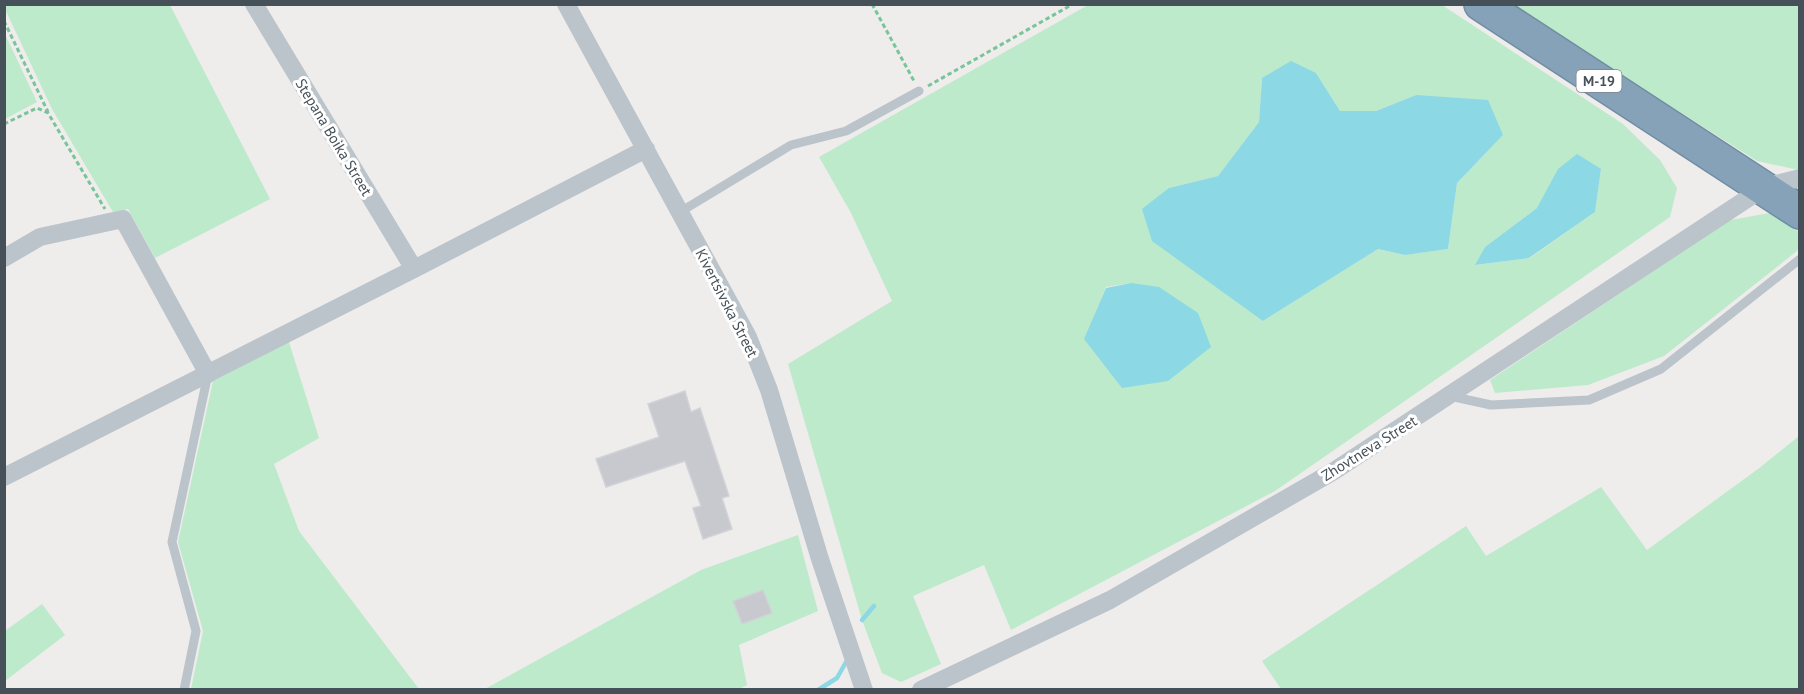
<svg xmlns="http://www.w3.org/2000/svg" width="1804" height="694" font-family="'PT Sans',sans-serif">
<rect width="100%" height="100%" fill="#efecec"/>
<!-- green -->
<path fill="#bceacb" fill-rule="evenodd" d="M5,4L170,5L270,199L155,258L128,209L113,212L52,109L5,9Z
M1088,5H1442L1623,124L1660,160L1677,188L1670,217L1275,491L1011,630L984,565L913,596L941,664L901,682L882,673L862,620L788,364L892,301L851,213L819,157ZM1316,73L1340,111H1376L1416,95L1503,135L1457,183L1448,249L1405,255L1378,249L1263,321L1169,188L1218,176L1259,122L1262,78ZM1601,169L1595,212L1530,258L1476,265L1485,247L1537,208ZM1131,283L1085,339L1106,287Z
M1511,5H1799V170L1757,161Z
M5,34L37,102L5,119H4Z
M1770,213L1799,232V247L1797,251L1664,356L1588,385L1495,393L1490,380L1730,220Z
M289,342L319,438L274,464L299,531L419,689H191L203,631L178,542L213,381Z
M1799,436V689H1281L1262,661L1466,526L1486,556L1601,487L1647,550L1758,469Z
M798,535L818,611L739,645L747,685L739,689L483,690L701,570Z
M42,604L65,635L5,681V631Z"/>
<!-- water -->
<path fill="#8cd8e4" d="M1291,61L1316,73L1340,111H1376L1416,95L1488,100L1503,135L1457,183L1448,249L1405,255L1378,249L1263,321L1152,241L1142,209L1169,188L1218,176L1259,122L1262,78Z
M1577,154L1601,169L1595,212L1529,258L1475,265L1485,247L1537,208L1558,169Z
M1131,283L1159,287L1198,313L1211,347L1168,381L1122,388L1084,339L1106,288Z"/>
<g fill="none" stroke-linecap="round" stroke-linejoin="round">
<!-- stream -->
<path stroke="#8cd8e4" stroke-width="4.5" d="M862,620L874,606
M818,690L837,678L846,662"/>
</g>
<!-- building -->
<path fill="#c7c9ce" stroke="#d0d3d7" stroke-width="1.5" d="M685,391L691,412L700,408L729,496L722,498L732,529L703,539L693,508L701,506L685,461L606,487L596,459L659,437L648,404Z
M763,590L772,613L742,624L733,601Z"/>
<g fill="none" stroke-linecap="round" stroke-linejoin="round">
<defs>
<path id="highway" d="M1481,4L1800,212"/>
</defs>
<!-- highway casing -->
<use href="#highway" stroke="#728da3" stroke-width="36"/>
<!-- path -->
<path stroke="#77c599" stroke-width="3" stroke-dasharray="4.5 3" stroke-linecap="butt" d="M872,4L914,81
M4,21L48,112
M928,86L1073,4
M4,124L37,108L48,113L105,209"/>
<!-- lane -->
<path stroke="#bbc4ca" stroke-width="9" d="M680,212L791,145L846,131L919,91
M1450,396L1491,405L1589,400L1661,369L1800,259
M184,690L196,631L172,542L208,374"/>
<!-- street -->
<path stroke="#bbc4ca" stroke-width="18" d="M254,4L414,269
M566,4L748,337L769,390L820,559L864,690
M4,258L40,237L123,219L208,374
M4,477L414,269L646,149
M921,690L1110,600L1334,471L1765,187L1800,178"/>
<!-- highway -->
<use href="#highway" stroke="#86a2b8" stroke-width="33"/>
</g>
<g text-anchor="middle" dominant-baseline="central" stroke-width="6" stroke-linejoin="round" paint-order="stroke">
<!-- shield labels -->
<rect fill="#fff" stroke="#7e848a" stroke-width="1.5" x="1576.5" y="70" width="45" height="22" rx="4.5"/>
<g font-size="14" font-weight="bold" fill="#465058">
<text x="1599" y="81">М-19</text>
</g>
<!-- street labels -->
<g font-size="15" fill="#465058" stroke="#fff">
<text transform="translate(334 137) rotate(59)">Stepana Boika Street</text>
<text transform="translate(727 303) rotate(63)">Kivertsivska Street</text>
<text transform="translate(1369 448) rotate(-32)">Zhovtneva Street</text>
</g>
</g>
<!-- border -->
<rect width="1804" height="694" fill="none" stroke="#465058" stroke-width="12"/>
</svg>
